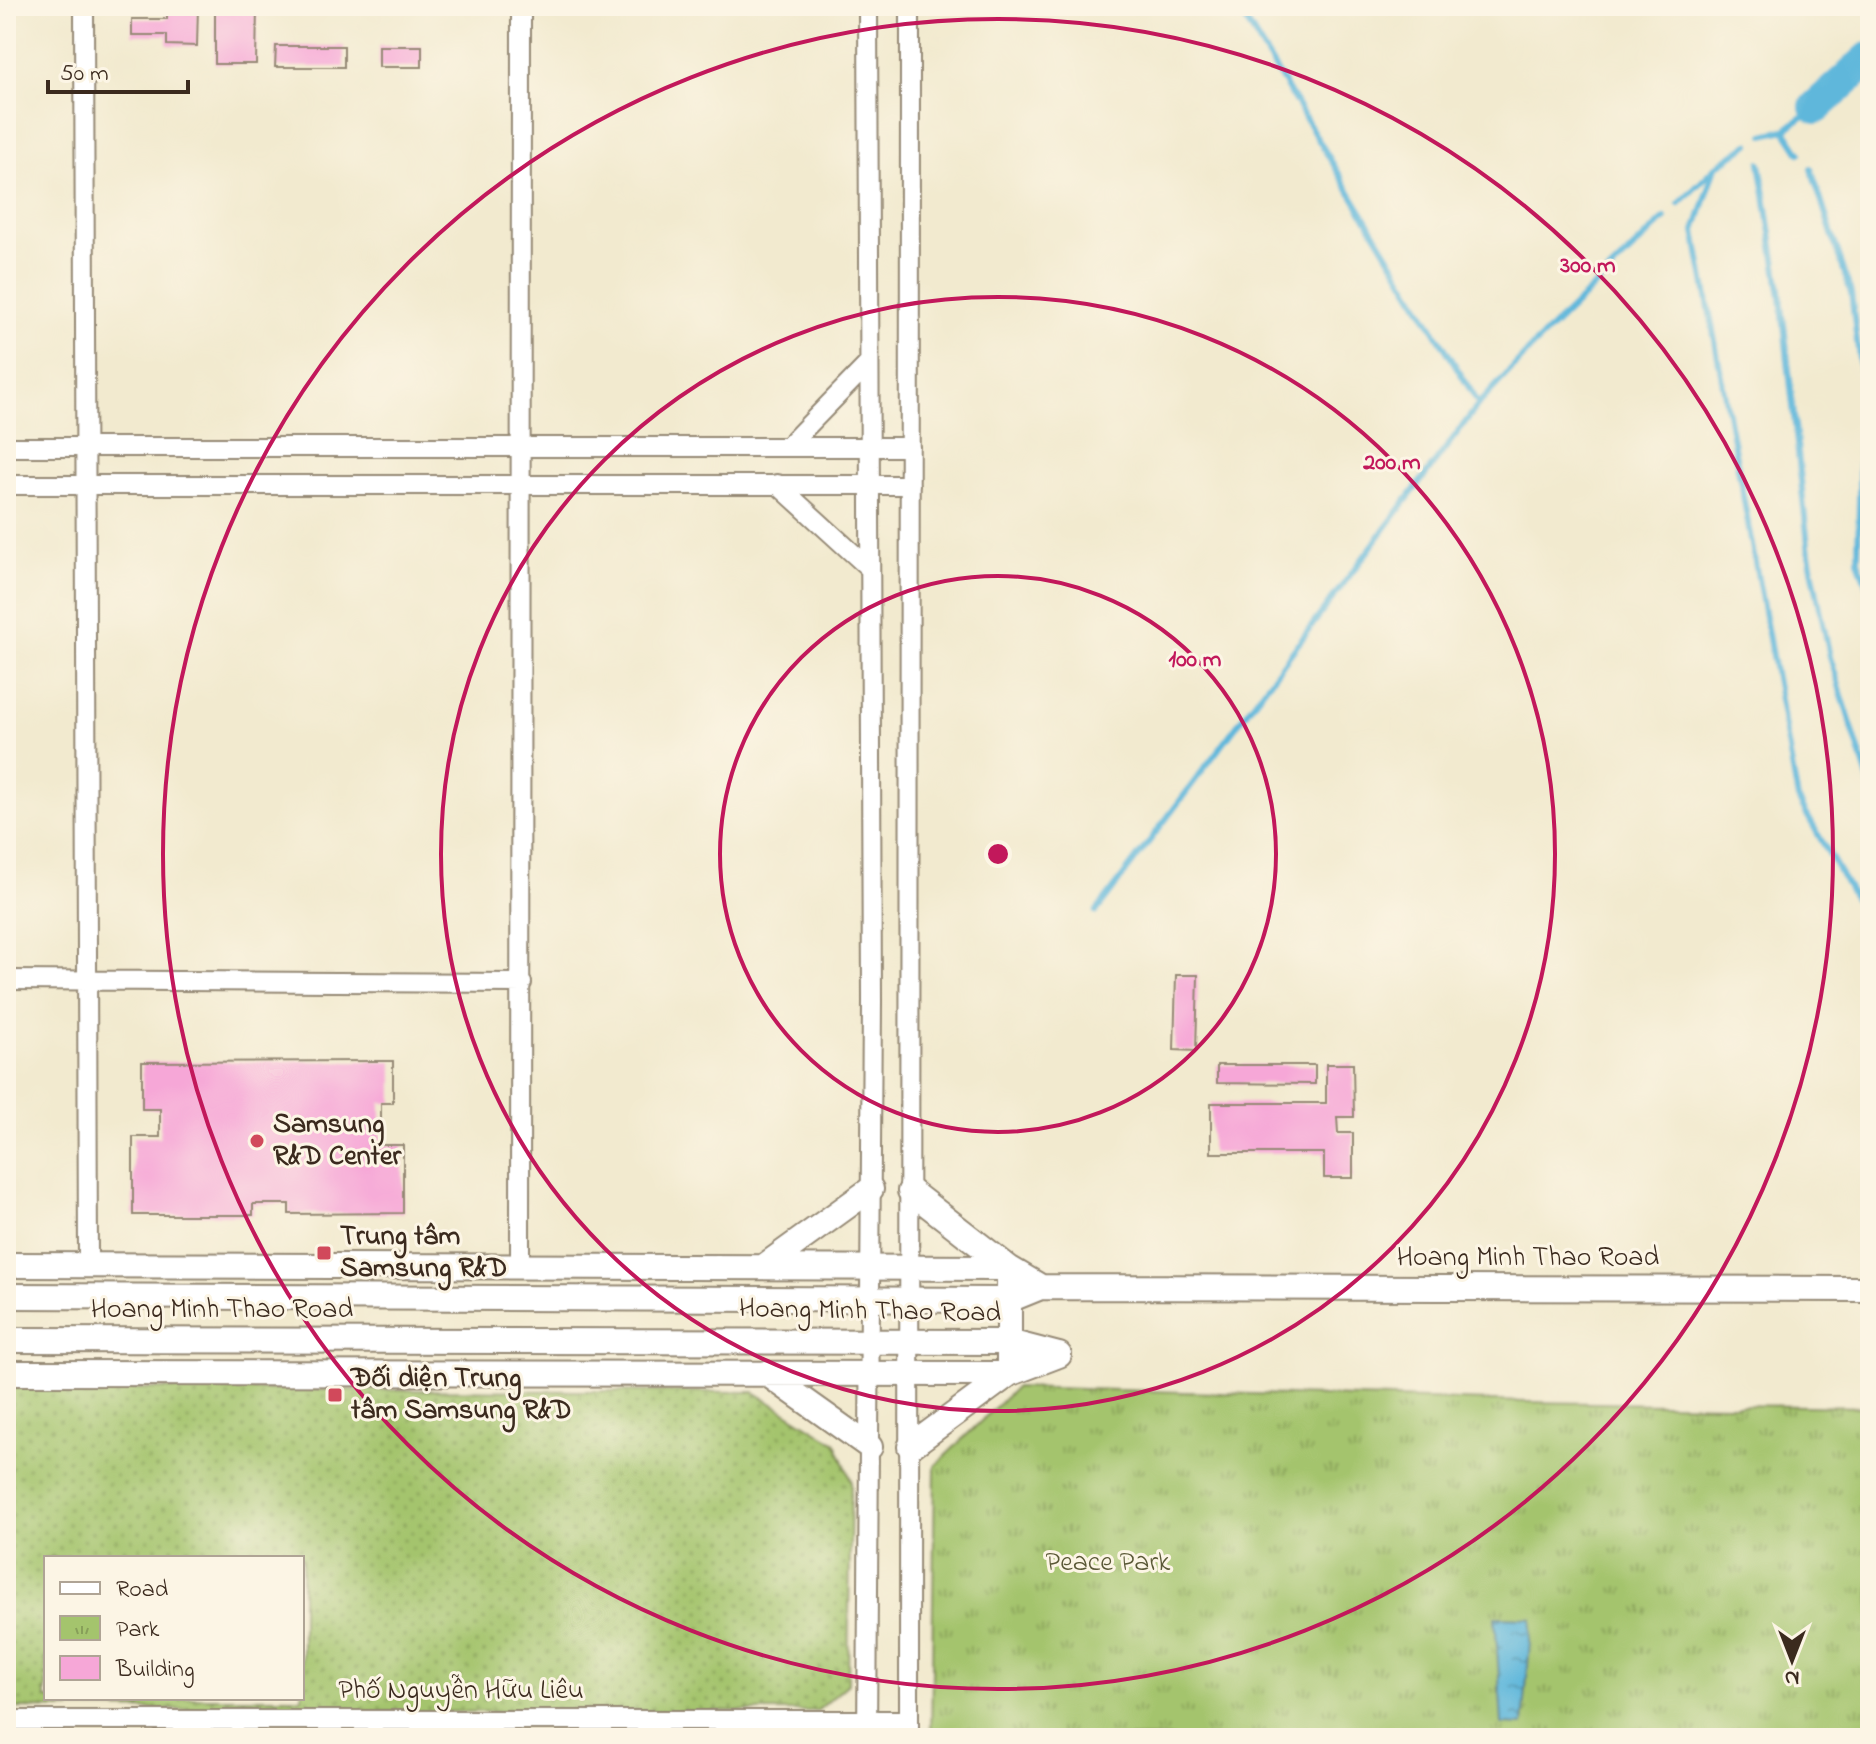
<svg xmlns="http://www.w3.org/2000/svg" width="1876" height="1744" font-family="'Indie Flower',sans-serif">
<defs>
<pattern id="grass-dots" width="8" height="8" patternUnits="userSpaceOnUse" patternTransform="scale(2)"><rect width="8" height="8" fill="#a4c46d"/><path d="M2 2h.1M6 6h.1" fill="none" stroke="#879f59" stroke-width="1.8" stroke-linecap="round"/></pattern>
<pattern id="park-tufts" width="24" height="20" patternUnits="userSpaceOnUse" patternTransform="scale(2)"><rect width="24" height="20" fill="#a4c46d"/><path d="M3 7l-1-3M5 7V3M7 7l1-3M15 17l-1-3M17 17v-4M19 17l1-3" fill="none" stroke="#879f59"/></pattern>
<pattern id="water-ripples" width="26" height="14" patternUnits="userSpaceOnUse" patternTransform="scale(2)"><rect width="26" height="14" fill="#5eb7db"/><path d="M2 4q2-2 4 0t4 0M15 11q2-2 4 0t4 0" fill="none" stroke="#4f95b1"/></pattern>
</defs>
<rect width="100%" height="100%" fill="#fcf5e5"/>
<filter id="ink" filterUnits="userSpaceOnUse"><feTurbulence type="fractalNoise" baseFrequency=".0125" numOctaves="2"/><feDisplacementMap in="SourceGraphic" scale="16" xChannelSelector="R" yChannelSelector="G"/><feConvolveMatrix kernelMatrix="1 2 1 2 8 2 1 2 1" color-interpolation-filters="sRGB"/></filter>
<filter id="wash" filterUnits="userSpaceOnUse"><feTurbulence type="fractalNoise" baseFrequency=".006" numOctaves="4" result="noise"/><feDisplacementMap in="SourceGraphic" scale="32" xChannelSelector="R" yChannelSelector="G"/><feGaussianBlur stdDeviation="1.8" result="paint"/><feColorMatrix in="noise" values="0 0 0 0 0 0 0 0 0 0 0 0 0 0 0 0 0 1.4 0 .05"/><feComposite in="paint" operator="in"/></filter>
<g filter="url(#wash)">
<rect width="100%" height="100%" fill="#f2eacf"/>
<!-- grass -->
<path fill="url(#grass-dots)" stroke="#707746" stroke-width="2" fill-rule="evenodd" d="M6,1388L754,1392L836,1443L851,1480L848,1684L817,1711L395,1712L6,1708ZM46,1558H302V1698H46Z"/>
<!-- park -->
<path fill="url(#park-tufts)" stroke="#707746" stroke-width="2" d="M1016,1387L1526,1402L1870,1407V1738H931L935,1466Z"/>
<!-- water -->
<path fill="url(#water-ripples)" stroke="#4c707c" stroke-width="2" d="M1495,1617L1532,1618L1523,1725L1502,1724Z"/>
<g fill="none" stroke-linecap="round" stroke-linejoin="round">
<!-- stream -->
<path stroke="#5eb7db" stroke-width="6" d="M1237,6L1479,404
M1785,130L1800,153
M1764,135L1785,130L1816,107
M1760,163L1781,297L1809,554L1830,657L1870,785
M1716,167L1695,231L1798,799L1870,926
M1811,169L1851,293L1861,375L1858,561L1870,594
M1679,204L1716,167L1749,144
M1096,912L1479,404L1533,346L1665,218"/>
<!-- river -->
<path stroke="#5eb7db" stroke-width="34" d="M1816,107L1870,58"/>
</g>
<g id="blocks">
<!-- building -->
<path fill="#f6a7d7" d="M167,6H198L197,46L167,45V35H132V19H167Z
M215,6H257L256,64H215Z
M276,46H344V67H275Z
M379,46H422V67H379Z
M1176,975H1198L1196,1051L1174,1050Z
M381,1061H393V1103H381V1145H403V1213L289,1214V1204H253V1215H133V1137H160V1109H142V1062Z
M1326,1064H1353L1354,1117H1337L1338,1133H1353V1178H1324V1153H1211V1103H1326Z
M1217,1065H1315V1084L1217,1083Z"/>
</g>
</g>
<g filter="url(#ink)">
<use href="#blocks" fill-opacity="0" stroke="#968a76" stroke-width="2"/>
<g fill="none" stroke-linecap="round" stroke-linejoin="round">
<defs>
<path id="minor" d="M84,6L88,1265
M6,447H910
M787,447L868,364
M777,484L869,568
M6,485H910
M6,980L522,983
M520,1267L521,6
M6,1720H909
M867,1738L872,1001L868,6
M909,1738L910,6"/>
<path id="major" d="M910,1191L1009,1268V1374L910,1447
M6,1265L1009,1268L1041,1287
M763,1267L871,1189
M6,1296L1009,1300L1041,1287L1870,1289
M6,1340L1009,1342L1059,1355
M6,1373L1009,1374L1059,1355
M766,1373L870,1447"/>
</defs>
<!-- minor casing -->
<use href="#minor" stroke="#968a76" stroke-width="22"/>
<!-- major casing -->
<use href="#major" stroke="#968a76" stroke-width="28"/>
<!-- minor -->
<use href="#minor" stroke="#fff" stroke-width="18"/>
<!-- major -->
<use href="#major" stroke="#fff" stroke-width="24"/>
</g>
</g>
<!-- distance rings -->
<g fill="none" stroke="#c2185b" stroke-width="4">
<circle cx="998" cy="854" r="278"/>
<circle cx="998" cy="854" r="557"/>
<circle cx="998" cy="854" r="835"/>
</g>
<!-- markers -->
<g fill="#d1495b" stroke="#fcf5e5" stroke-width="3">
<circle cx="257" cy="1141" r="8"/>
<rect x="316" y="1245" width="16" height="16" rx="4"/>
<rect x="327" y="1387" width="16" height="16" rx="4"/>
</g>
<g text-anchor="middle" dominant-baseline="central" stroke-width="6" stroke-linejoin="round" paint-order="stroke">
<!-- poi labels -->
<g font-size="28" font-weight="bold" fill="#3b2a1e" stroke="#fcf5e5" text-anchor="start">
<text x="273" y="1125">Samsung<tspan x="273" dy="32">R&amp;D Center</tspan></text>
<text x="340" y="1237">Trung tâm<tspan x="340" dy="32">Samsung R&amp;D</tspan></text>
<text x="351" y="1379">Đối diện Trung<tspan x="351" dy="32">tâm Samsung R&amp;D</tspan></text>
</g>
<!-- street labels -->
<g font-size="28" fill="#3b2a1e" stroke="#fcf5e5">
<text x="1528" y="1258">Hoang Minh Thao Road</text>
<text x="222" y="1310">Hoang Minh Thao Road</text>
<text transform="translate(870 1312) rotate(1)">Hoang Minh Thao Road</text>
<text x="461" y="1691">Phố Nguyễn Hữu Liêu</text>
</g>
<!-- park labels -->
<g font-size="28" fill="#5a5836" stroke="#fcf5e5">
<text x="1108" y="1563">Peace Park</text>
</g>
</g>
<circle cx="998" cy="854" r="12" fill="#c2185b" stroke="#fcf5e5" stroke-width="4"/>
<g font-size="24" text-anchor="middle" font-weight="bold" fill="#c2185b" stroke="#fcf5e5" stroke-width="6" stroke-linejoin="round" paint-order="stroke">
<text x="1588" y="272">300 m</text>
<text x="1392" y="469">200 m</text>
<text x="1195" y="666">100 m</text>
</g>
<!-- margin -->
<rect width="1876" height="1744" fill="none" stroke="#fcf5e5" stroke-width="32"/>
<!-- legend -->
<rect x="44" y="1556" width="260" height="144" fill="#fcf5e5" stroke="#afa495" stroke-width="2"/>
<rect x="60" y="1582" width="40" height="12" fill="#ffffff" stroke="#afa495" stroke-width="2"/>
<text x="116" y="1596" font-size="24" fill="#3b2a1e">Road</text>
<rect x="60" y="1616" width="40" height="24" fill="url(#park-tufts)" stroke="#afa495" stroke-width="2"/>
<text x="116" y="1636" font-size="24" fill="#3b2a1e">Park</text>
<rect x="60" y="1656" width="40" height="24" fill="#f6a7d7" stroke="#afa495" stroke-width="2"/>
<text x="116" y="1676" font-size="24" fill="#3b2a1e">Building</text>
<!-- north arrow -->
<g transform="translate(1792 1660) rotate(180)" stroke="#fcf5e5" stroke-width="6" paint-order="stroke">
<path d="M0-6L14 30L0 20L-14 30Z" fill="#3b2a1e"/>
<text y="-12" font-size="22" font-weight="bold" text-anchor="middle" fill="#3b2a1e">N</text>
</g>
<!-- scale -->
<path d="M48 80v12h140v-12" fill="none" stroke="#3b2a1e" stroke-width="4"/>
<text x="60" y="80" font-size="24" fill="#3b2a1e" stroke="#fcf5e5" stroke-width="6" paint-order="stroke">50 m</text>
</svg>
